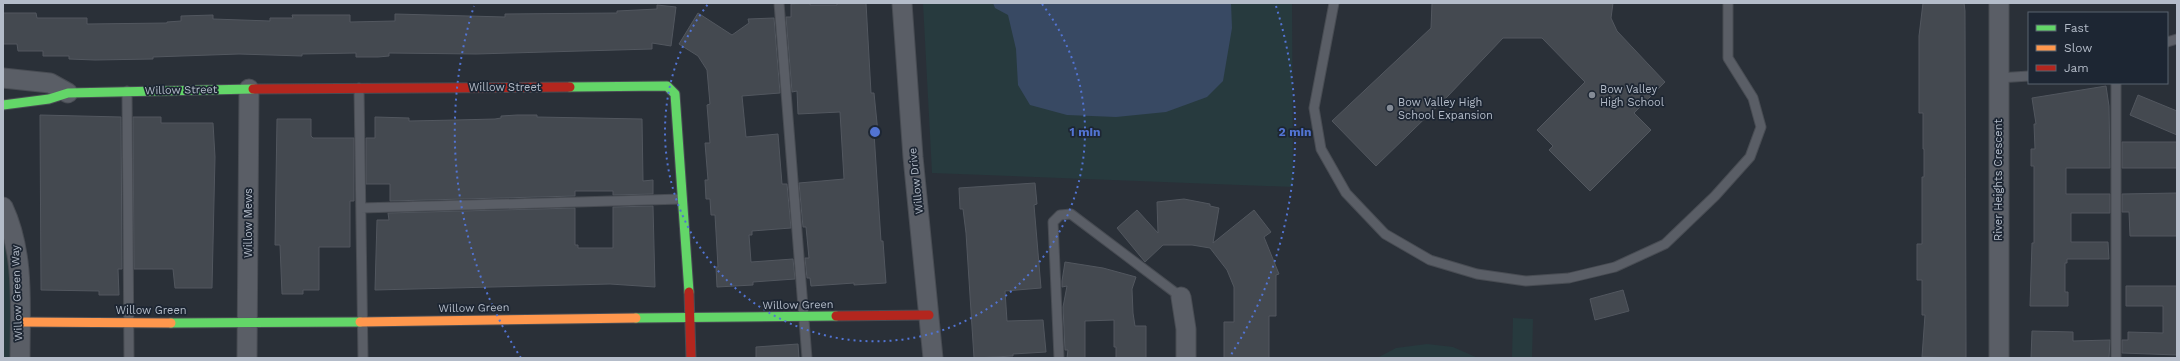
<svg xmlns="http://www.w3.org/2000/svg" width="2180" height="361" font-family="'Work Sans',sans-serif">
<rect width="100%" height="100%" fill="#2a3038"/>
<!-- green -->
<path fill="#273a3e" d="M923,3H1292L1293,187L932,173Z
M3,223L11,251V358H3Z
M1513,318L1533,319L1532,358H1512Z
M1427,344L1453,347L1478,358H1377L1396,348Z"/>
<!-- water -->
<path fill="#384963" d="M993,3H1231L1232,28L1223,81L1207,97L1166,112L1116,117L1067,115L1030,105L1018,85L1016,49L1008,15L995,8Z"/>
<!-- building -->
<path fill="#444950" stroke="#52575f" d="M810,3V5H837V3H866L871,93H874L878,133H874L881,241H883L886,283L854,285V283L811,286L810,278H807L805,258H809L806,227H803L799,183L844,179L840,112L798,114L797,91L792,92L786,17H791V4Z
M1432,3H1613L1611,18L1617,31L1665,82L1634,113L1651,130L1590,191L1549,150L1553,146L1537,130L1585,82L1542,38H1503L1448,96L1376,166L1332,121L1431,28Z
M1923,3H1964L1965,11L1966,344V357L1962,358L1922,357L1925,315H1922V280H1917V244H1922V177H1924V149H1923V113H1919V36Z
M657,5L676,7L671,46L652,43V49L476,54L389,53V56L378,57H356V53L302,54V56L239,54L153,57V59L95,60L69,59V56H43V51H18L17,44H3V13H36L37,18H87V24L167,23V22L181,21V16L213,15V19L270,21V18H293L292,15H350V22L395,21V14L505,17V14L617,13V11L657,9Z
M698,13L732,35L749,23L748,19L774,18L780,93L742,96L746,137L778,134L782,184H787L791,228L752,231V235H749L751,262L793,259L795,279L753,282V285L717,287L716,267H718L715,215H711L710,199H706L705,180H708L705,143H710L707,105L710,104L707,70L698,56L679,44Z
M2106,86L2109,106L2110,168H2066V194H2110V213H2071V242H2108L2109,259H2067V263H2065V292H2068V306H2030L2032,243H2034V166H2031V149H2035L2034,124H2036L2032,98Z
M2138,95L2177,111V135L2130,115Z
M40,115L121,117L122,269H118L119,295H99V291L41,290Z
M517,115H537V117L642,119L643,181L653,180V194L613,195V191H575V196L390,201V184H366V138H375V117L409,118V121L456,120L495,119L501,118V116Z
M133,117H161V123H213L215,157L212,288H175L173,269H134Z
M277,119H311V136L313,138H354V201H350V247H319V290H303V294H282L280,245H275Z
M2122,142H2177V168H2122Z
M1035,183L1037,204L1034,205L1041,288L1005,291L1007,321L1043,320L1046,352L1013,354V356L974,358L966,233L963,209H960L959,188Z
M2177,193V236H2130L2129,212H2122V194Z
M1184,199L1210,204V206L1219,208L1213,243L1254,210L1271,232L1264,237L1279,274L1276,275V316H1269V358H1224V322H1234V287L1227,270L1210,248L1192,245H1163L1145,262L1117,228L1137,210L1158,233L1157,202Z
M653,206L655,287L610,284L375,290L377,220H389L388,213L575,208V245H578V248H613V207Z
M1065,262L1103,268L1136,277L1132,289L1133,313L1135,326H1146V358H1116V347H1114V320L1085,321V358H1067L1068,350H1065L1063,307L1067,286L1062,287V281Z
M2126,286H2177V355L2122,353V340H2128V332L2163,333V306H2126Z
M1623,290L1629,311L1595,320L1590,299Z
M2032,331L2073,332V341L2110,340L2109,358H2031Z
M798,344L799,358H756V347Z"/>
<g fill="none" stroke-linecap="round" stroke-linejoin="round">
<defs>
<path id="lane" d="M779,3L807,358
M1334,3L1314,108L1321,149L1346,193L1385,234L1430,260L1477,274L1526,281L1569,278L1615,267L1665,244L1715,196L1750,157L1761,127L1753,98L1728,58V3
M2167,42L2177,39
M1998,78L2029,76
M2116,83V358
M359,88L363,358
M127,91L129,358
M361,208L682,199
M1059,358L1053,222L1060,215L1071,214L1181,297"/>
<path id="street" d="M902,3L913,157L933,358
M1999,3V358
M3,78L50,83L68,93
M3,207C25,254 20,307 20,358
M1181,297L1186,329V358
M247,358L249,89"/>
<path id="fast" d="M570,87L667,86L675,94L689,292
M3,105L49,99L68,93L253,89
M636,318L836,316
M171,323L360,322"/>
<path id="slow" d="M20,322L171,323
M360,322L636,318"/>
<path id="jam" d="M253,89L570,87
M689,292L691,358
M836,316L929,315"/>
</defs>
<!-- lane casing -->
<use href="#lane" stroke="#484c53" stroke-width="11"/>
<!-- street casing -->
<use href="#street" stroke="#484c53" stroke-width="21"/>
<!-- fast casing -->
<use href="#fast" stroke="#484c53" stroke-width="11"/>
<!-- slow casing -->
<use href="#slow" stroke="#484c53" stroke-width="11"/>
<!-- jam casing -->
<use href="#jam" stroke="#484c53" stroke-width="11"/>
<!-- lane -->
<use href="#lane" stroke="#5a5e66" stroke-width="9"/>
<!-- street -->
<use href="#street" stroke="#5a5e66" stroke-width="19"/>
<!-- fast -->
<use href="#fast" stroke="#63d668" stroke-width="9"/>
<!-- slow -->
<use href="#slow" stroke="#ff974d" stroke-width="9"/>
<!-- jam -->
<use href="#jam" stroke="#b3261e" stroke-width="9"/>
</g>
<!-- distance rings -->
<g fill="none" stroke="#5274d3" stroke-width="2" stroke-dasharray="2 4">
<path d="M1042 4A210 210 0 1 1 708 4"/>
<path d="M521 358A420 420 0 0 1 474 6M1276 6A420 420 0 0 1 1229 358"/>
</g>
<!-- markers -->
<g fill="#848b96" stroke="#1d2633" stroke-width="1.5">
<circle cx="1592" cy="95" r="4"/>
<circle cx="1390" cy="108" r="4"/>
</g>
<g text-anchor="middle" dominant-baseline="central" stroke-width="3.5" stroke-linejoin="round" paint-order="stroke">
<!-- street labels -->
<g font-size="11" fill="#b4bcc9" stroke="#1d2633">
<text x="505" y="87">Willow Street</text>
<text transform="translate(181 90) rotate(-1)">Willow Street</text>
<text transform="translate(1998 180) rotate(-90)">River Heights Crescent</text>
<text transform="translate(916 181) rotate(-96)">Willow Drive</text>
<text transform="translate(248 223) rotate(-90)">Willow Mews</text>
<text transform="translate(17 293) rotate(-92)">Willow Green Way</text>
<text transform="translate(798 305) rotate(-1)">Willow Green</text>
<text transform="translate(474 308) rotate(-1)">Willow Green</text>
<text x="151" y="310">Willow Green</text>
</g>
<!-- poi labels -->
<g font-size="11" fill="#b4bcc9" stroke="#1d2633" text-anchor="start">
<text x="1600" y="89">Bow Valley<tspan x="1600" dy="13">High School</tspan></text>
<text x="1398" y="102">Bow Valley High<tspan x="1398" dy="13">School Expansion</tspan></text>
</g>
</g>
<circle cx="875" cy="132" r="6" fill="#5274d3" stroke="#1d2633" stroke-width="2"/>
<g font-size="12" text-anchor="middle" font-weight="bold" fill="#5274d3" stroke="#1d2633" stroke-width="3.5" stroke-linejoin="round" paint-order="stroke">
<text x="1085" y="136">1 min</text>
<text x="1295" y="136">2 min</text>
</g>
<!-- border -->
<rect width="2180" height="361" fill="none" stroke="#b4bcc9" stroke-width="8"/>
<!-- legend -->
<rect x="2028" y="12" width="140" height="72" fill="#1d2633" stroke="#59626f"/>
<rect x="2036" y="25" width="20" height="6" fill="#63d668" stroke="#59626f"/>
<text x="2064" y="32" font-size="12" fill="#b4bcc9">Fast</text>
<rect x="2036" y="45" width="20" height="6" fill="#ff974d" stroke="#59626f"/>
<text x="2064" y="52" font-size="12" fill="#b4bcc9">Slow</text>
<rect x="2036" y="65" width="20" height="6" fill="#b3261e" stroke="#59626f"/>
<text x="2064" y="72" font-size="12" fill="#b4bcc9">Jam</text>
</svg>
